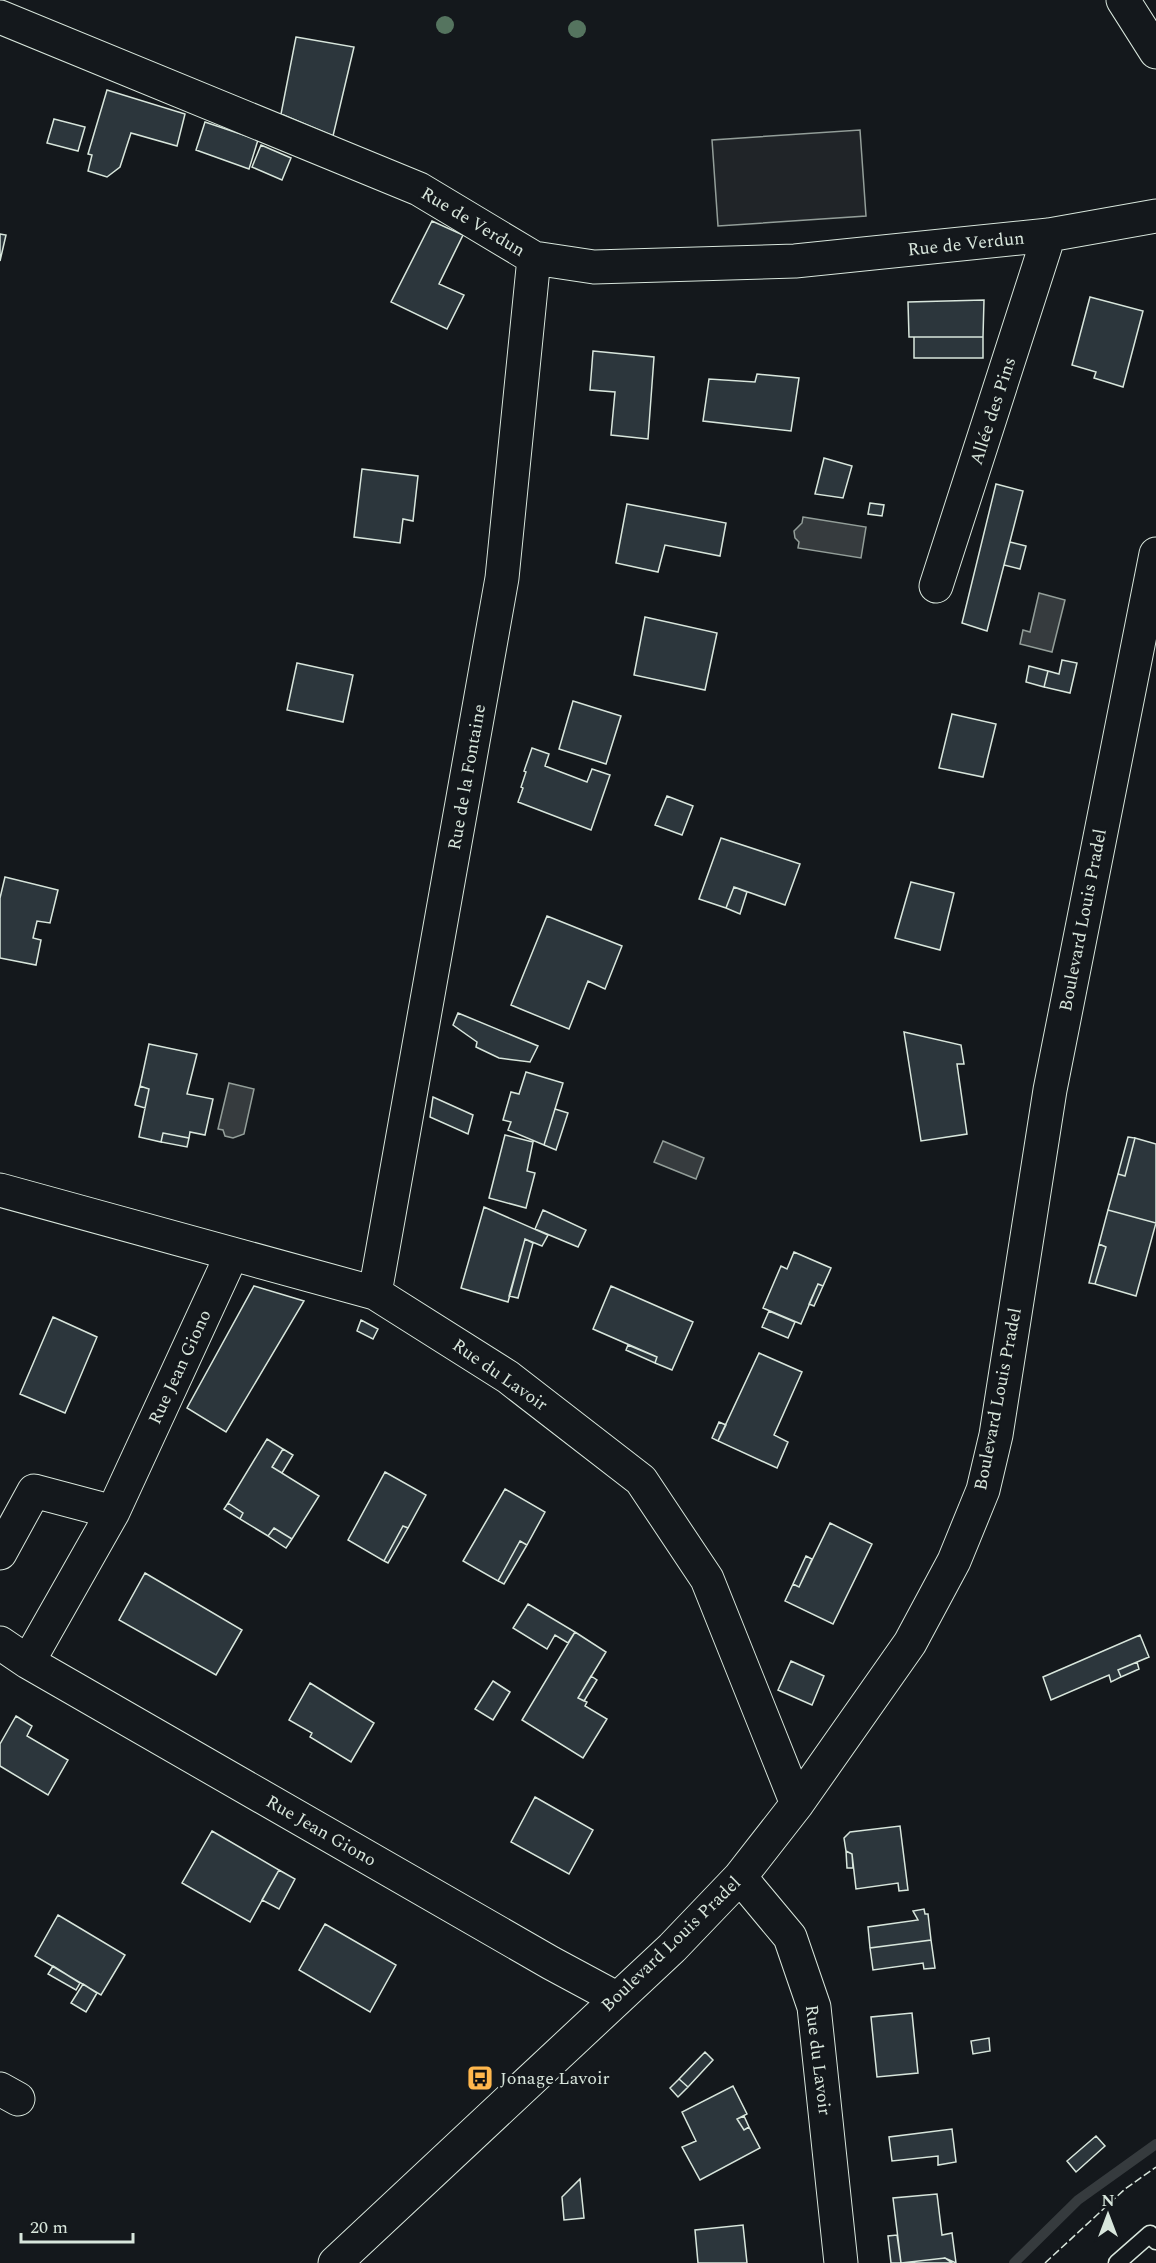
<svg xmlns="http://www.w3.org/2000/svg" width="1156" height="2263" font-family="Spectral,serif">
<rect width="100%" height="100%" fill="#14181c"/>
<!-- green -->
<path fill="#202428" stroke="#939e99" stroke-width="1.5" d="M860,130L866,216L718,226L712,140Z"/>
<!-- water -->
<path fill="#363b3e" stroke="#939e99" stroke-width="1.5" d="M803,517L866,527L861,558L798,548L799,542L795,538L794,531L802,523Z
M1039,593L1065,600L1052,652L1020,644L1023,630L1030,632Z
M229,1083L254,1089L244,1134L233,1138L225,1136L223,1130L218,1129Z
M663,1141L704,1158L696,1179L654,1162Z"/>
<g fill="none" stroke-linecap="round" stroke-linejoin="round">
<!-- stream -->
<path stroke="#363b3e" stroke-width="10" d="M1014,2263L1078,2200L1156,2144"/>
</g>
<!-- building -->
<path fill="#2c363c" stroke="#d8e6dc" stroke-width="1.5" d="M296,37L354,47L333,136L281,114Z
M107,90L185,114L177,146L131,133L120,167L107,177L88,171L92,155L88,154Z
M54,119L85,127L78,151L47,143Z
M205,122L258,140L249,169L196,150Z
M261,145L291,158L282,180L252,167Z
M432,221L463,235L439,284L464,295L447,329L391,302Z
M0,234L6,235L0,261Z
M1090,297L1143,311L1123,387L1094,378L1096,372L1072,365Z
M984,300L983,337H909L908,302Z
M914,337H983V358H914Z
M593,351L654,357L648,439L611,435L615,392L590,390Z
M757,374L799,378L791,431L703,421L709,379L755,382Z
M824,458L852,466L843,498L815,494Z
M362,469L418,476L413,521L403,519L400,543L354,537Z
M996,484L1023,491L987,631L962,623Z
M870,503L884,505L882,516L868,514Z
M627,504L726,523L720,556L665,545L658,572L616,563Z
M1010,542L1026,546L1020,569L1004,565Z
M645,617L717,633L705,690L634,675Z
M1062,660L1077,663L1070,693L1044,687L1048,671L1059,674Z
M297,663L353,675L343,722L287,710Z
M1029,666L1048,671L1044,687L1026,682Z
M573,701L621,716L606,764L559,749Z
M952,714L996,724L983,777L939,768Z
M532,748L549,754L545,766L587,782L592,769L610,775L591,830L518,802L523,788L521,787L526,772L524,771Z
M667,796L693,806L682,835L655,825Z
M721,838L800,864L785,905L734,887L726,908L699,899Z
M5,877L58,890L50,923L37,921L33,938L41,940L36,965L0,958V898Z
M911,882L954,893L940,950L895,938Z
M734,887L747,892L740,914L726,908Z
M547,916L622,946L605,989L588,981L569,1029L511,1005Z
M458,1013L538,1046L530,1062L499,1058L476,1047L477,1042L453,1025Z
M904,1032L961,1045L964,1064H957L967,1134L921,1141Z
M149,1044L197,1054L187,1094L213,1099L205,1135L190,1132L189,1138L163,1133L161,1142L139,1137L149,1089L140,1086Z
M526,1072L563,1083L544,1145L508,1130L511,1122L503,1120L511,1092L519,1094Z
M140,1086L149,1089L145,1108L135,1105Z
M433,1097L473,1115L468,1134L430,1117Z
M555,1109L568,1113L556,1150L544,1145Z
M163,1133L189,1138L187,1147L161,1142Z
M505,1135L533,1142L527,1171L535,1173L526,1208L489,1198Z
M1128,1137L1135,1138L1125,1176L1118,1174Z
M1135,1138L1156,1144V1223L1108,1210L1118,1174L1125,1176Z
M484,1207L548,1235L542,1246L525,1239L508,1302L461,1288Z
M543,1210L586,1230L578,1247L535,1229Z
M1108,1210L1156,1223L1136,1296L1095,1284L1106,1247L1099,1244Z
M525,1239L533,1243L518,1298L509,1296Z
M1099,1244L1106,1247L1095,1284L1089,1283Z
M794,1252L831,1268L823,1286L818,1284L801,1324L763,1308L781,1266L787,1269Z
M818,1284L823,1286L814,1306L809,1304Z
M254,1286L304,1301L226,1432L187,1408Z
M611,1286L693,1322L672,1370L655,1363L657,1357L593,1329Z
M769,1311L795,1322L788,1338L762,1327Z
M53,1317L97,1337L65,1413L20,1394Z
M361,1320L378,1329L373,1339L357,1331Z
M628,1345L657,1357L655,1363L626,1350Z
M759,1353L802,1372L774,1435L788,1442L777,1468L718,1441Z
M719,1422L726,1425L718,1441L712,1438Z
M267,1439L283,1449L272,1467L319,1496L292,1539L274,1528L268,1536L240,1519L243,1513L228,1503Z
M283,1449L293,1455L282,1473L272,1467Z
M385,1472L426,1495L408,1528L403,1526L384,1561L348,1540Z
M505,1489L545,1512L527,1545L520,1541L498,1581L463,1561Z
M228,1503L243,1513L240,1519L224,1509Z
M830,1523L872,1544L833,1624L785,1601L793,1584L799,1587Z
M403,1526L408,1528L388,1563L384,1561Z
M274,1528L292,1539L286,1548L268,1536Z
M520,1541L527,1545L504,1584L498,1581Z
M806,1556L812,1559L799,1587L793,1584Z
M145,1573L242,1630L216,1675L119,1620Z
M528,1604L575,1632L568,1643L555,1635L547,1649L513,1628Z
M575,1632L606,1652L578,1698L587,1702L585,1706L607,1719L583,1758L522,1720Z
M1140,1635L1149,1657L1118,1670L1121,1677L1111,1682L1109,1675L1051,1700L1043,1677Z
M791,1661L824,1676L812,1705L778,1690Z
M1137,1662L1139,1669L1121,1677L1118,1670Z
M591,1676L597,1680L584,1701L578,1698Z
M493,1681L510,1692L493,1720L475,1709Z
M310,1683L374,1723L351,1762L310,1737L312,1733L289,1720Z
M16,1716L32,1726L27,1736L68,1760L48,1795L0,1766V1744Z
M535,1797L593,1830L569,1874L511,1842Z
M900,1826L908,1890L899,1891L898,1883L856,1889L852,1854L846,1851L844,1838L850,1832Z
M212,1831L279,1870L250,1922L182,1883Z
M846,1851L852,1854L853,1868H847Z
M279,1870L295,1879L279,1909L262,1900Z
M924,1909L925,1914H928L931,1940L870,1948L868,1927L918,1920L913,1911Z
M58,1915L125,1955L101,1995L35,1956Z
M325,1924L396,1965L370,2012L299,1970Z
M931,1940L935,1968L924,1969L923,1963L873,1970L870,1948Z
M53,1966L80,1983L76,1990L48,1974Z
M83,1984L97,1993L86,2012L71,2003Z
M912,2013L918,2073L877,2077L871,2017Z
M989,2038L990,2051L973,2054L971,2041Z
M705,2052L713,2060L688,2087L679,2079Z
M679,2079L688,2087L678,2097L670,2088Z
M733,2086L747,2114L737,2119L744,2130L749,2127L760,2148L700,2180L682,2147L696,2141L682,2112Z
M744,2116L749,2127L744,2130L737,2119Z
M952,2129L956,2162L938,2165V2156L892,2161L889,2137Z
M1096,2136L1105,2146L1076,2172L1067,2161Z
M580,2179L584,2218L564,2220L562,2197Z
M937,2194L942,2235L952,2233L956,2263L945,2258L901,2263L893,2198Z
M743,2225L747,2263H698L695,2230Z
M897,2235L901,2263L945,2258L952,2263H891L888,2236Z"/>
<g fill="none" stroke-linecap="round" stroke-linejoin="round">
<defs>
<path id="lane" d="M1117,2263L1150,2234L1156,2241"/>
<path id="street" d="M1123,0L1156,52
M0,17L419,189L534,258L594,267L795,261L1049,235L1156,216
M936,586L1049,235
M0,1190L375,1293L508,1377L641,1480L707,1579L797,1804
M232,1254L113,1512L28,1662L551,1963L616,1998
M375,1293L502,578L534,258
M0,1553L34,1491L113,1512
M0,1643L28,1662
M740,1877L790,1937L814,2007L841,2263
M0,2089L18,2099
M335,2263L672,1948L740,1877L797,1804L910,1643L954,1561L983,1490L996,1435L1050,1090L1156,554"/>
</defs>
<!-- lane casing -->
<use href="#lane" stroke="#d8e6dc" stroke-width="19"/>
<!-- street casing -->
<use href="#street" stroke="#d8e6dc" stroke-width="35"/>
<!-- lane -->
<use href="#lane" stroke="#14181c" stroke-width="16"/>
<!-- street -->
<use href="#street" stroke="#14181c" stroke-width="33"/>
<!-- fence -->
<path stroke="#d8e6dc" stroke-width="1.5" stroke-dasharray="8 3" stroke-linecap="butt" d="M1045,2263L1125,2189L1156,2167"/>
</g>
<!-- trees -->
<g fill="#55745f">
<circle cx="445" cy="25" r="9"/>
<circle cx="577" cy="29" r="9"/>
</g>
<!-- icons -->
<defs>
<symbol id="bus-square" viewBox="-11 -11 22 22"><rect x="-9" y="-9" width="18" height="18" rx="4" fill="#ffb74d" stroke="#14181c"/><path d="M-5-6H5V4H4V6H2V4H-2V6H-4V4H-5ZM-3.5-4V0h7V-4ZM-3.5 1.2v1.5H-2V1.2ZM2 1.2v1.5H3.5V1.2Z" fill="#111"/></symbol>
</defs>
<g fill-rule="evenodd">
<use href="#bus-square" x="465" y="2063" width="30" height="30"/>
</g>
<g text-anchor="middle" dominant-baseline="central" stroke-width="4.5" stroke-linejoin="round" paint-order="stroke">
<!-- street labels -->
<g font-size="18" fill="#d8e6dc" stroke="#14181c">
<text transform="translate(473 222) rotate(31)">Rue de Verdun</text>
<text transform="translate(966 244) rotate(-6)">Rue de Verdun</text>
<text transform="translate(993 411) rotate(-72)">Allée des Pins</text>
<text transform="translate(467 777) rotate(-80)">Rue de la Fontaine</text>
<text transform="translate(1083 920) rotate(-79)">Boulevard Louis Pradel</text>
<text transform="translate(180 1367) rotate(-65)">Rue Jean Giono</text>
<text transform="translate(500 1375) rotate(35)">Rue du Lavoir</text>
<text transform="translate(998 1399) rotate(-79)">Boulevard Louis Pradel</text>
<text transform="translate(321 1831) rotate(30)">Rue Jean Giono</text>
<text transform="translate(671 1944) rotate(-44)">Boulevard Louis Pradel</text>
<text transform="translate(818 2060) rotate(83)">Rue du Lavoir</text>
</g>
<!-- poi labels -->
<g font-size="18" fill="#d8e6dc" stroke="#14181c" text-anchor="start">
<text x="500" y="2078">Jonage Lavoir</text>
</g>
</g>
<!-- north arrow -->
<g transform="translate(1108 2215)" stroke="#14181c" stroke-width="4.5" paint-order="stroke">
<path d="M0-4.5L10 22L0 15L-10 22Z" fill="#d8e6dc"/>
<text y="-9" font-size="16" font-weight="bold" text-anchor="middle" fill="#d8e6dc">N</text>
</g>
<!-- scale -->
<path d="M21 2233v9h112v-9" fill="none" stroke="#d8e6dc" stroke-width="3"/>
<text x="30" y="2233" font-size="18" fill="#d8e6dc" stroke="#14181c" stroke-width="4.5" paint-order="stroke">20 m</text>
</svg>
